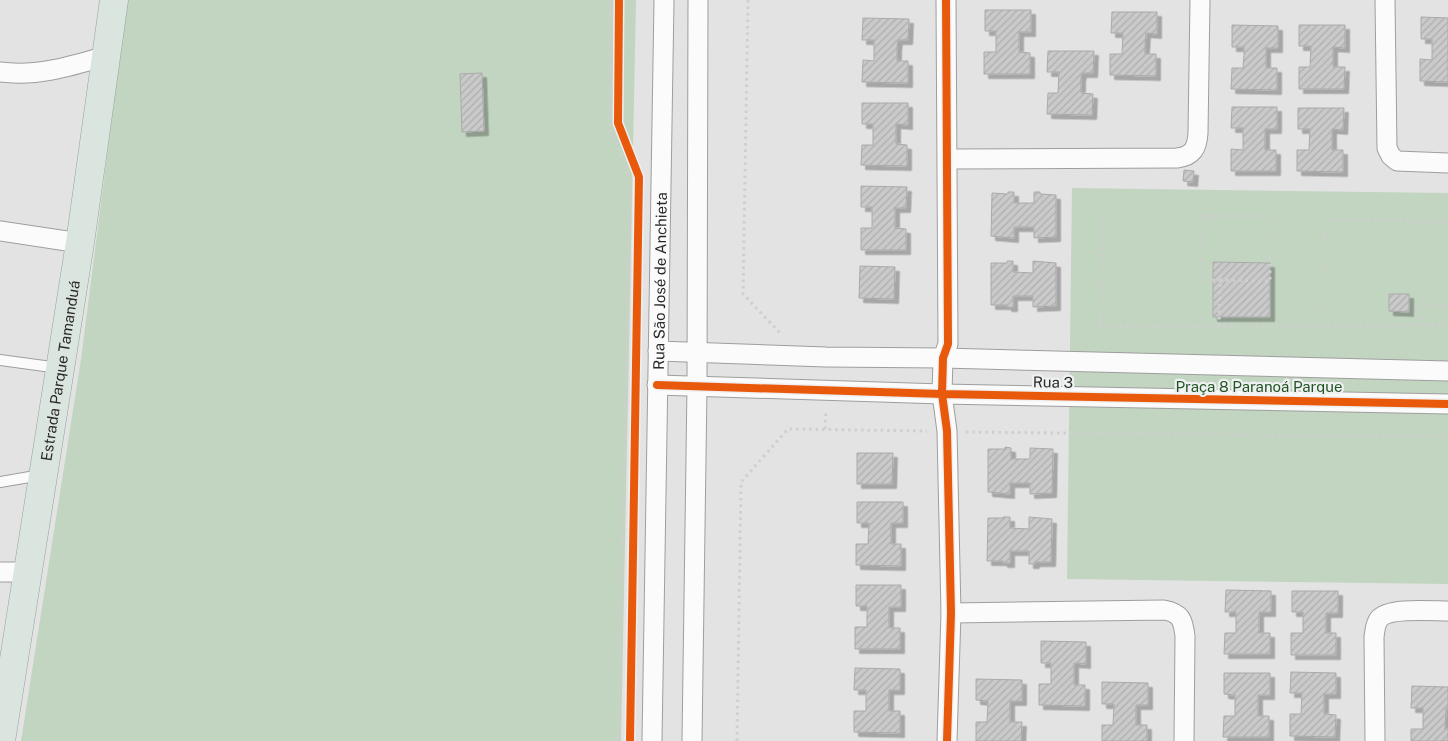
<svg xmlns="http://www.w3.org/2000/svg" width="1448" height="741" font-family="'Public Sans',sans-serif">
<defs>
<pattern id="building-hatch" width="6" height="6" patternUnits="userSpaceOnUse" patternTransform="scale(1.25)"><rect width="6" height="6" fill="#cacaca"/><path d="M-1 1l2-2M0 6l6-6M5 7l2-2" fill="none" stroke="#aeaeae"/></pattern>
<filter id="shadow"><feDropShadow dx="4.5" dy="4.5" stdDeviation="0" flood-color="#0004"/></filter>
</defs>
<rect width="100%" height="100%" fill="#e3e3e3"/>
<!-- park -->
<path fill="#c2d5c1" d="M127,0H636L621,741H21L81,359Z
M1072,188L1448,193V584L1067,579Z"/>
<!-- building -->
<path fill="url(#building-hatch)" stroke="#aaaaab" filter="url(#shadow)" d="M985,10H1031V32H1019V52L1030,53V74H984V52H996V31H985Z
M1112,12H1157V34L1146,33L1145,46V54H1156V76L1110,75V54H1122L1123,33H1111Z
M1421,17L1448,18V82L1420,81V59L1432,60V39H1421Z
M863,18L909,19L908,40H898L897,46V61H908V83L862,82L863,60L874,61V40H862Z
M1232,25L1278,26V48H1266V68H1277V90L1231,89L1232,68H1243L1244,55V47H1232Z
M1299,25H1345V48L1333,47V67H1345L1344,89H1299V67H1310L1311,46H1299Z
M1048,51H1094L1093,73H1082L1081,77V93L1093,94L1092,115L1047,114L1048,93H1058L1059,72H1047Z
M482,73L484,131L462,132L460,74Z
M862,103H908V125L896,124V144L907,145V166L861,165L862,145H873V124H862Z
M1232,107H1277V129H1265V150H1276V171H1231V149L1243,150V128H1231Z
M1298,108H1344L1343,130L1332,129V150H1343V172L1297,171V150H1309L1310,129H1298Z
M1184,170L1194,171L1193,182L1183,181Z
M861,186L907,187L906,208H895V228L906,229V250H861V228H872V207H861Z
M1008,192H1014V203H1034V192H1040V194L1056,195V237L1034,238V227H1014V238L991,236L992,193L1008,194Z
M1007,261H1013V272L1033,273V261L1056,263V306L1033,307V296H1013V307H1007V305H991V263H1007Z
M1213,262L1270,263V317H1213Z
M860,266L895,267L894,299L859,298Z
M1389,294H1409V312L1389,311Z
M1005,447L1011,448V459H1030V448L1053,449L1052,493L1030,494V483H1010V494L988,492V449H1005Z
M857,453H893L892,484H857Z
M857,502H903V523H891V544H901V566L856,565V544H868L869,523H857Z
M1003,517H1010V528L1029,529V517L1052,519L1051,562H1035V564H1029V551H1010V563H1003V561H987L988,518H1003Z
M856,585H901V607H889V628H900V649H855V627H867V606H856Z
M1226,590L1271,591V612H1259V633H1270V654H1224L1225,633H1236V612H1225Z
M1292,591H1338V613H1326V633H1336V655H1291V633H1303V612H1292Z
M1041,641L1086,642V664L1074,663V685H1085V706L1039,705V684H1051V663H1041Z
M855,668L900,669V690H889V711H900V733L854,732V711H866V690H854Z
M1291,672L1336,673V694H1324V714L1336,715L1335,737L1290,736V714H1301L1302,693H1290Z
M1224,673H1270V695H1258V716H1269V737H1223L1224,716H1235V695L1224,694Z
M976,679L1022,680V701H1010V722H1022L1021,741H976V722H987L988,701L976,700Z
M1102,682L1148,683V705H1136V725H1147V741H1102V725H1113L1114,704H1102Z
M1412,686L1448,687V709L1446,708L1445,729H1448V741H1411V729H1423V708H1411Z"/>
<g fill="none" stroke-linecap="round" stroke-linejoin="round">
<defs>
<path id="service" d="M0,360L59,368
M0,482L41,475"/>
<g id="minor">
<path d="M946,0L948,344L943,358L942,394L947,431L951,613L947,741"/>
<path d="M1385,0L1387,148L1391,156L1397,161L1448,163"/>
<path d="M0,72C36,77 72,66 106,56"/>
<path d="M948,159L1177,158C1193,156 1197,148 1198,133L1200,0"/>
<path d="M0,231L80,243"/>
<path d="M658,351L826,357L943,358L1448,371"/>
<path d="M657,385L942,394L1448,404"/>
<path d="M0,572H28"/>
<path d="M951,613L1164,610C1181,613 1183,620 1185,636L1184,741"/>
<path id="s1" d="M652,741L664,0"/>
<path d="M692,741L697,386L698,0"/>
<path d="M1375,741L1374,637C1375,631 1375,624 1379,619C1388,607 1433,611 1448,611"/>
</g>
<g id="primary">
<path id="s2" d="M1,741L80,243L114,0"/>
</g>
</defs>
<!-- service casing -->
<use href="#service" stroke="#9e9e9e" stroke-width="12"/>
<!-- minor casing -->
<use href="#minor" stroke="#9e9e9e" stroke-width="21"/>
<!-- primary casing -->
<use href="#primary" stroke="#92a39a" stroke-width="29"/>
<!-- path -->
<path stroke="#cfcfcf" stroke-width="3" stroke-dasharray="2.5 4" stroke-linecap="butt" d="M610,0L609,123L630,178L618,741
M748,0L743,294L782,335
M1322,325L1324,219L1448,222
M1424,325L1416,304L1448,305
M1219,326L1220,280H1200L1201,216H1270V281L1220,280
M1100,327L1448,325
M1100,341L1102,217
M825,429L826,410
M966,432L1448,437
M737,741L741,482L788,429L927,431"/>
<!-- service -->
<use href="#service" stroke="#fbfbfb" stroke-width="10"/>
<!-- minor -->
<use href="#minor" stroke="#fbfbfb" stroke-width="19"/>
<!-- primary -->
<use href="#primary" stroke="#dbe5e0" stroke-width="28"/>
<defs>
<path id="cycleway" d="M619,0L618,123L639,177L630,741
M946,0L948,344L943,358L942,394L947,431L951,613L947,741
M657,385L942,394L1448,404"/>
</defs>
<!-- cycleway casing -->
<use href="#cycleway" stroke="#eff0f1" stroke-width="11"/>
<!-- cycleway -->
<use href="#cycleway" stroke="#e8590c" stroke-width="8"/>
</g>
<g text-anchor="middle" dominant-baseline="central" stroke-width="4.5" stroke-linejoin="round" paint-order="stroke">
<!-- street labels -->
<g font-size="15" fill="#292929" stroke="#eff0f1">
<text stroke="none"><textPath href="#s1" startOffset="460">Rua São José de Anchieta</textPath></text>
<text stroke="none"><textPath href="#s2" startOffset="375">Estrada Parque Tamanduá</textPath></text>
<text transform="translate(1053 382) rotate(1)">Rua 3</text>
</g>
<!-- park labels -->
<g font-size="15" fill="#215523" stroke="#eff0f1">
<text x="1259" y="386">Praça 8 Paranoá Parque</text>
</g>
</g>
</svg>
